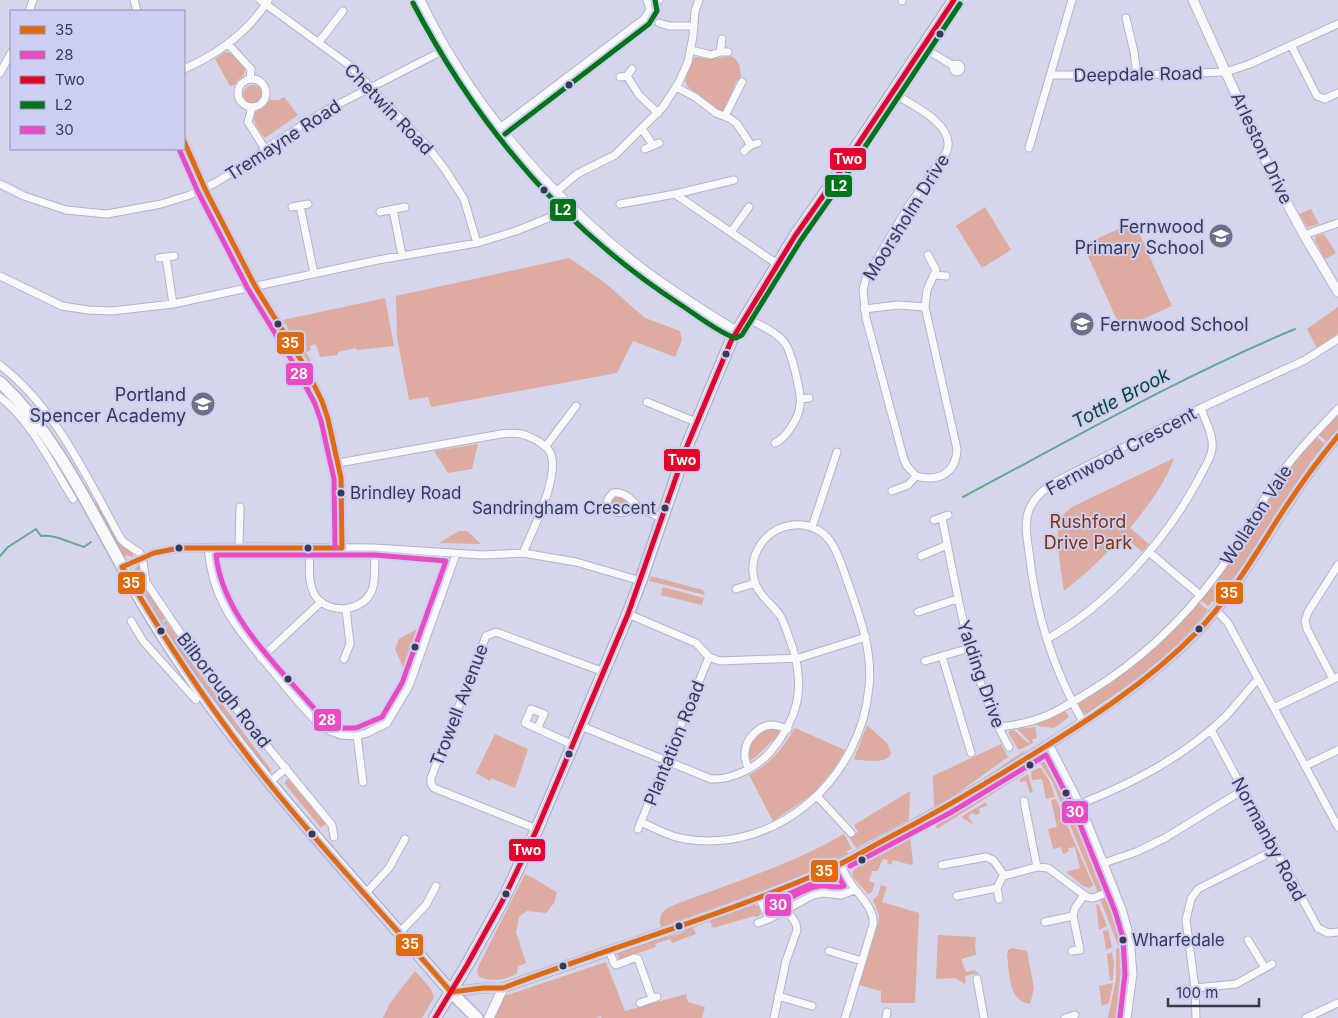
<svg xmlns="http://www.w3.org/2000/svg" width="1338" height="1018" font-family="Inter,sans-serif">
<rect width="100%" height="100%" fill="#d5d6eb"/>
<!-- green -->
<path fill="#ddab9f" d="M225,52L231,53L245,69L244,75L238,80L235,85L230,86L215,59Z
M731,56C741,62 740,69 741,79L736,81C732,91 729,106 721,112L687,86L685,80L692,62L695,57L710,59Z
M243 95a10 10 0 1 1 20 0a10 10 0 1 1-20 0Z
M284,97L298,115L265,138C259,132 253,122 254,113L265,106L270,100H278Z
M985,207L1011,250L982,268L956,226Z
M1311,209L1319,224L1307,227L1299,214Z
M1134,222L1172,306L1121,329L1083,245Z
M1324,234L1336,253L1325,259L1315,241L1316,236Z
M569,258L604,282L645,318L680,331L682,340L675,357L633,341L617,373L431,407L428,397L409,400L397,338L396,296Z
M385,298L394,346L357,350L356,348L338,352V355L320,357L316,344L310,346L311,350L306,352L311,362L309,363L283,320Z
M1338,307V333L1317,348L1307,329Z
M1338,413V429L1327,442L1318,434Z
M1316,436L1325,444C1287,495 1255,552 1216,603L1213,601L1208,606L1200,600L1283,476Z
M478,444L472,469L448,473L434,451Z
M1174,458C1165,484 1147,507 1130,528L1149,544L1142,552L1124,536L1089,570L1064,591C1062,574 1053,534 1061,519C1063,514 1068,510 1072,507Z
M618,496L623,497L636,509L615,510L611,502L613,498Z
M96,502L119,541L133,553V557L123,555L94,503Z
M459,531H467L481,544L439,543Z
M138,565L141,568L142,580L165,619L162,621L135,577V569Z
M651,576L703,590L705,595L649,581Z
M663,587L704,598L702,605L661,595Z
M1198,602L1208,610C1190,633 1167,657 1142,675C1124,689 1106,701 1087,713H1081L1079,708V703L1102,687Z
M166,621L182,644L180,647L272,771H269L263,768L195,675L166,629L167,627L163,622Z
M419,628L404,669L395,649L399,639Z
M1065,711L1069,717L1054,728L1037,726L1038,723Z
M867,725L888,744L891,754C886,764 868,760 858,760L854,759Z
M1035,727L1037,738L1032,740L1033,743L1021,749H1018L1009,734V731L1014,730L1028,743L1030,742L1017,729Z
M769,728H776L779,730V734L756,757L751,760L748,758C748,744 756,735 769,728Z
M795,728L845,750L836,766L813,794L773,821L749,775C770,764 783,748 795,728Z
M495,734L528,749L515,788L491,778L490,781L476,773Z
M1001,744L1008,757L955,795L934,807L933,776Z
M1027,749L1017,759L968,789Z
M1045,759L1054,761L1072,794L1107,880L1104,889L1098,893L1052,781L1040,763Z
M1037,762L1038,765L937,829L935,821L976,798L1028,764L1030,766Z
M1039,768H1041L1050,782L1055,797L1046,799L1042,779L1032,780L1031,772Z
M1028,774L1033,792L1030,793L1026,781L1020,782V779Z
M288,779L326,824L321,828L285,784V781Z
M910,791L909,820L856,848L849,837L858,832L854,825Z
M1056,799L1093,885L1090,888L1083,886L1066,872L1080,868L1075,847L1068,848L1069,851L1063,854L1061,847L1053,849L1048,829L1057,827L1051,800Z
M986,802L987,806L979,808L980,813L976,815L972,813L969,815V818L974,825L961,817Z
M844,834L852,849L847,851L848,854L834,860L835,862L783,883L661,927C658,919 661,912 669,907C728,884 789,866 844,834Z
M910,835L913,863L911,865L893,860L891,865L887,863L888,860L883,859L879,868L877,871H872L869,881L875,883L872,892L868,894L852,876L854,868Z
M833,872L842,876L845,881L842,889C833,891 824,887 814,889L778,910L768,909L767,904L770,898Z
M525,874C537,879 546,887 557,892L554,903L546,913L527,911L519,917L516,932L526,963L518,966L517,974C504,980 493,982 479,977L477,971L479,965Z
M881,885L887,887L882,902L919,913L915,1003H881V991L859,985L878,924L879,915L873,900L878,895Z
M1106,897C1109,897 1111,897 1114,900C1121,907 1126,931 1125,941L1118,945L1100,899Z
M1096,904L1099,905L1107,926L1099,930Z
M752,905L759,906L761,915L756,917L754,916L713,928L710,921L712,919Z
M690,928L694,929L696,934L672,943L670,939L655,944L656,947L619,960L617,953L618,952L661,937L662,938L679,934Z
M1108,930L1112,947L1106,950L1103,931Z
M938,935L976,937L975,946L976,955L961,959L966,972L975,970L976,972L980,973L965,976L966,980L965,984L955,978L936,979Z
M1125,945L1126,946C1130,971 1127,993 1124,1018H1108L1116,979V949Z
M1012,948L1027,951L1034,989L1030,1004C1008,1001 1010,974 1007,956L1008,950Z
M1112,952L1114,963L1113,978V980L1110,981L1107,954Z
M606,962L625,1011L686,994L688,1002L705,1007L702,1018H602L600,1016L596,1018H492L500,1000L504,996Z
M415,971L431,989L434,997L422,1018H383L390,1003Z
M1113,983L1109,1003L1102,1006L1099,986Z"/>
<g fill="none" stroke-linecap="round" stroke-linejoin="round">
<!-- stream -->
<path stroke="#65a793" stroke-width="2" d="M963,497C1072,439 1180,377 1295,329
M0,556L8,547L36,529L41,536C55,534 70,543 84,547L91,542"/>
<defs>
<path id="minor" d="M134,0L137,11
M260,0L349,65L427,146L444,168L464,199L477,243
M902,1V0
M650,10L659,0
M29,11L33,0
M1126,18L1134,52L1137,75
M659,23L669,26H694
M319,42L343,11
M229,45L251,69L250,79
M1291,45L1317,96L1325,99L1338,93
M922,47L954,66
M691,50L711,55L720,52L722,39
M720,52H728
M953 68a4 4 0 1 1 8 0a4 4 0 1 1-8 0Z
M184,69C218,54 247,33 268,1
M0,73L11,53
M1051,75H1137L1226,72L1250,64L1338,24
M627,76L639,95L658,113
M620,77L627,76L632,69
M238 93a14 14 0 1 1 28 0a14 14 0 1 1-28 0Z
M676,87L695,97L716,113L731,119L737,124L751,145
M892,93C911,104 959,126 946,153L908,207L866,278L863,290L866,318L904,460L907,466L916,476C938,482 956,474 957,449L925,307L927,290L936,270L928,255
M252,107L248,122L265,149
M725,116L742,82
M500,128L644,19L650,10L647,0
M642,129L653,145
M184,141L205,189L255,286L304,365L322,401L328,419L341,478L342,548
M1029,148L1072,0
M645,149L659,143
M744,151L751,145L758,143
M0,184L24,196L66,210L107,214L161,204L190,195L215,183L255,158L265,149L325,111L446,49
M556,192L577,174L615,155L663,107L679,82L688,62L693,36L695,11L699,0
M675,194L777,264
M620,204L675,194L734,180
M300,206L314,273
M292,207L308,204
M393,210L402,255
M380,212L405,207
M731,232L749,207
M1304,235L1338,223
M166,257L173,304
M159,258L174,256
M935,275L946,276
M0,276L62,306L88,310L112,311L173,304L378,260L477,243L516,231L573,208
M864,309L898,305L925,307
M744,317C757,324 774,330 784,342C791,349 802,395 800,405C799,418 786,438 775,443
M0,365C56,408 87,478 121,539L125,543L140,553L143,562L146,582L191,649L217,685L332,825L334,837
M0,397C30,419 53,467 73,499
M801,399L809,398
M647,402L696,422
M546,446L576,406
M338,463L501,434C517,432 523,433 538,441C543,445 549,448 551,454C559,479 533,529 523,553
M892,491L908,485L916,476
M641,510C633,501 625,491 613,493L608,499L607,506C620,520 629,507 642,510C649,511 656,516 662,518
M942,518C958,596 969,676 1009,747
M934,520L948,515
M812,527L837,452
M239,547L240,507
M208,548C212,596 232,623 262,658C279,679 296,700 314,719L328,730L341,735L357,736L367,733L387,723L409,686L456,554
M310,548C310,562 307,580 314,594C327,616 366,613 373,587C376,575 374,560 375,548
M1149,552L1200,595
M921,556L947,545
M122,567L154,553L179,548L239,547L375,548L482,555L523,553L576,562L641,581
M736,589L755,583
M1216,610L1228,623L1338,827
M918,612L957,599
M628,614L696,643L709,657L720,661L799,658L866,637
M131,621L143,641L196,700
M1047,639C1108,605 1165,542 1198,480C1203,470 1211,459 1212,449C1214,435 1205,421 1201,408
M942,656L971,753
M261,658L321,602
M344,659L350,644L346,609
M925,661L970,648
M1333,679L1307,629L1305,621L1308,612L1338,565
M1274,708L1338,677
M1083,722C1052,666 1036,615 1029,552C1027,538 1024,523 1029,510C1034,497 1044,489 1055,482L1201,408L1305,360L1338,339
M581,726L711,779C732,780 758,767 771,751C798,719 805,689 793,649C789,638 786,627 781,617C773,604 757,595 754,579C747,550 772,522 802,525C832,528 838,555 847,580C859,615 873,649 869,687C861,778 778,854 685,839C669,837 655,828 641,822
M998,727C1040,723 1054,713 1089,692C1140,661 1184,619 1219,571C1241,541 1257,508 1278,478C1296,452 1317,431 1338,409
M537,729L544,714L531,709L525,723L573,745
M1211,730L1318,928L1328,933L1338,932
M357,736L363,782
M1049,744L1080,804L1122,909L1130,937L1133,974L1127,1018
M1305,766L1338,750
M748,769C747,764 744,759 745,753C745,740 758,726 771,725C777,725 782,727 788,729
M269,783L286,768
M817,796L851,833
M1024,801L1037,867
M1080,804C1133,783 1184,757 1226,716C1237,704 1247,691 1258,679
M537,829L434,788L431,784V778L486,636L496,632L604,672
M638,829L709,657
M1104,863L1136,852L1165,838L1243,790
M840,864C843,870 846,876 850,882C858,895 875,908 873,925L845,1018
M942,865L986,857L993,860L1004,875
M365,894L389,868L405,839
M957,896L997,888
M760,898L769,919L813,895L822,893L841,895L855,890
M999,899L997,888L1003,876L1037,867L1048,868L1087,897L1093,898L1114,890
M1045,922L1073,916
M758,923L769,919
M400,932L426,905L436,886
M1248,940L1265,968
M609,950L614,963L616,965L634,958L638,959L652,998
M829,951L862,961
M1072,951L1080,950L1073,916L1075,908L1084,895
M977,979L984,1018
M1195,988L1236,984L1272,964
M778,996L812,1006
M640,1003L657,997
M774,1018L786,961L797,930L796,924L787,910
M886,1018L887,1012
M1065,1018L1075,1015
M1196,1018L1195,988L1186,920L1191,899L1198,889L1275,850
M1306,1018L1338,1003"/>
<path id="tertiary" d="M420,0C468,101 545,191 632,261C665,287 700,309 736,331
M1193,0L1275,181L1304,235L1338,292
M451,992L483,988H503L511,985C620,946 733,911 838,865C855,857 871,847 888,838C941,811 992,780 1043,748C1097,713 1153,678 1198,631C1253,572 1285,496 1338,436
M489,1018L503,988"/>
<path id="primary" d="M0,382C55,434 86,502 122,566C138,597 156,626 175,655C256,777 356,881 451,992L477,1018
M435,1018L467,965L503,900L537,829L628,614L642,577L687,446L731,341L795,236L835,179L954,0"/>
</defs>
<!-- minor casing -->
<use href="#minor" stroke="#b2b4c9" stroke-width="9"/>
<!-- tertiary casing -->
<use href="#tertiary" stroke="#b2b4c9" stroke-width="11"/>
<!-- primary casing -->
<use href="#primary" stroke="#b2b4c9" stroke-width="14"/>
<!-- minor -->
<use href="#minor" stroke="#f9f9fc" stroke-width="7"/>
<!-- tertiary -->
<use href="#tertiary" stroke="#f9f9fc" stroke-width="9"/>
<!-- primary -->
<use href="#primary" stroke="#f9f9fc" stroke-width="11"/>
<defs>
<path id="bus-1" d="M184,141L205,189L255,286L304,365L322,401L328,419L341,478L342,548H179L154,553L122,567C166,642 214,715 269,783C327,855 391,922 451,992L483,988H503C614,946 729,914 838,865C855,857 871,847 888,838C938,812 987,783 1035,753C1092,718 1149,681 1196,633C1231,597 1256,553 1283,511C1300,485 1318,460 1338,436"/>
<path id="bus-2" d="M179,149L198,192L248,289L297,369L315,404L321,421L334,479L335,548
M216,555H375L446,561L402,683L382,717L356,728H343L332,723L319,714C279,667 223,618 216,555Z"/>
<path id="bus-3" d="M435,1018L467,965L503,900L537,829L628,614L687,446L731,341L795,236L835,179L954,0"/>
<path id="bus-4" d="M413,3C477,126 565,230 681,305C695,314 722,335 736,338L742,335L801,240L841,183L960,4
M505,134L649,24L657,11L655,0"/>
<path id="bus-5" d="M850,866L950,813L1046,755L1073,807L1115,911L1123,938L1125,974L1120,1017
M837,873L844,886C836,889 828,885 820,886C804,888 787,901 773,908L770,902Z"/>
</defs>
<!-- bus-1 casing -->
<use href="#bus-1" stroke="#cccef4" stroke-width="9"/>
<!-- bus-2 casing -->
<use href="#bus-2" stroke="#cccef4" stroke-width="9"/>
<!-- bus-3 casing -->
<use href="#bus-3" stroke="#cccef4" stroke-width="9"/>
<!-- bus-4 casing -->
<use href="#bus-4" stroke="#cccef4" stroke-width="9"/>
<!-- bus-5 casing -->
<use href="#bus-5" stroke="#cccef4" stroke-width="9"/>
<!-- bus-1 -->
<use href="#bus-1" stroke="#e16a0c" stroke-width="5"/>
<!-- bus-2 -->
<use href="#bus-2" stroke="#eb4bc2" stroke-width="5"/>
<!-- bus-3 -->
<use href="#bus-3" stroke="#e4002b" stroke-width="5"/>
<!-- bus-4 -->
<use href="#bus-4" stroke="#007517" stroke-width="5"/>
<!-- bus-5 -->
<use href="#bus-5" stroke="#eb4bc2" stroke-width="5"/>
</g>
<!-- icons -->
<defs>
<symbol id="school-disc" viewBox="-11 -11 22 22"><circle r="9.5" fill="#6f7088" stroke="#cccef4"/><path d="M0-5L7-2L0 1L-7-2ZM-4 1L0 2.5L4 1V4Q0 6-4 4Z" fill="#fff"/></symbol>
</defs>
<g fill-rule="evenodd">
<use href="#school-disc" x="1207" y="222" width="28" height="28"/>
<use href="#school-disc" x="1068" y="310" width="28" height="28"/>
<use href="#school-disc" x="189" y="390" width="28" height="28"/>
</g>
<!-- markers -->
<g fill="#383952" stroke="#cccef4" stroke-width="2">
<circle cx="940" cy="34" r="4.5"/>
<circle cx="569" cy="85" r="4.5"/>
<circle cx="544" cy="190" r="4.5"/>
<circle cx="278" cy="324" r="4.5"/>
<circle cx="726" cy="354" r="4.5"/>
<circle cx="341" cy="493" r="4.5"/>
<circle cx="665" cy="508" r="4.5"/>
<circle cx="179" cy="548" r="4.5"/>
<circle cx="308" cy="548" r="4.5"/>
<circle cx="1199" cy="629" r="4.5"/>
<circle cx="161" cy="631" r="4.5"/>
<circle cx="415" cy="647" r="4.5"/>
<circle cx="288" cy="679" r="4.5"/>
<circle cx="569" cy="754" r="4.5"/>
<circle cx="1030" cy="765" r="4.5"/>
<circle cx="1066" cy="793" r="4.5"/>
<circle cx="312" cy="834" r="4.5"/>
<circle cx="862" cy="860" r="4.5"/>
<circle cx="506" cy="894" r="4.5"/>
<circle cx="679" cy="926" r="4.5"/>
<circle cx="1123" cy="940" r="4.5"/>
<circle cx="563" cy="966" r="4.5"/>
</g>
<g text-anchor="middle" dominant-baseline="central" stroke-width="4" stroke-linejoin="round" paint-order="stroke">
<!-- bus labels -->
<g font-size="17" fill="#383952" stroke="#cccef4" text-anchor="start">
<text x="350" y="493">Brindley Road</text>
<text x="656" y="508" text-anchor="end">Sandringham Crescent</text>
<text x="1132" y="940">Wharfedale</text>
</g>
<!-- street labels -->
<g font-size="18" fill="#383952" stroke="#cccef4">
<text transform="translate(1138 74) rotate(-1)">Deepdale Road</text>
<text transform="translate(389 109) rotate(46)">Chetwin Road</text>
<text transform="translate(283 140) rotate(-33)">Tremayne Road</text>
<text transform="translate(1262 148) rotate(65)">Arleston Drive</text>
<text transform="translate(906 217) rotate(-58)">Moorsholm Drive</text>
<text transform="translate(1121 451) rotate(-28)">Fernwood Crescent</text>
<text transform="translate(1256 515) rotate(-57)">Wollaton Vale</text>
<text transform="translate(981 674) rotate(71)">Yalding Drive</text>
<text transform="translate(224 690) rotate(52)">Bilborough Road</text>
<text transform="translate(459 705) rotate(-69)">Trowell Avenue</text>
<text transform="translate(674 743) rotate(-68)">Plantation Road</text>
<text transform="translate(1269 839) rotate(62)">Normanby Road</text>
</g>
<!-- poi labels -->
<g font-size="18" fill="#383952" stroke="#cccef4" text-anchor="end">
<text x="1204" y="226">Fernwood<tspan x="1204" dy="21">Primary School</tspan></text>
<text x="1100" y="324" text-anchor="start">Fernwood School</text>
<text x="186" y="394">Portland<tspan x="186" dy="21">Spencer Academy</tspan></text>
</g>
<!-- park labels -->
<g font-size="18" fill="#883100" stroke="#cccef4">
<text x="1088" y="521">Rushford<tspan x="1088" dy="21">Drive Park</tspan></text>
</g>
<!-- water labels -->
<g font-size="19" font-style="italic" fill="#114531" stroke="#cccef4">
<text transform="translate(1121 398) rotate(-28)">Tottle Brook</text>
</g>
</g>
<g stroke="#cccef4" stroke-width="2">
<rect x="829" y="147" width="38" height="24" rx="5" fill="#e4002b"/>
<rect x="824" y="174" width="29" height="24" rx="5" fill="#007517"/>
<rect x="549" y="198" width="28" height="24" rx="5" fill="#007517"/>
<rect x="276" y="331" width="29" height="24" rx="5" fill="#e16a0c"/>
<rect x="285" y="362" width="29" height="24" rx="5" fill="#eb4bc2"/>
<rect x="663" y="448" width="38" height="24" rx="5" fill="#e4002b"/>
<rect x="117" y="571" width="29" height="24" rx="5" fill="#e16a0c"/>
<rect x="1215" y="581" width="29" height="24" rx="5" fill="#e16a0c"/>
<rect x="313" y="708" width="29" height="24" rx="5" fill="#eb4bc2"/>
<rect x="1061" y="800" width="28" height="24" rx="5" fill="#eb4bc2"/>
<rect x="508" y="838" width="38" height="24" rx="5" fill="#e4002b"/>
<rect x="810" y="859" width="29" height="24" rx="5" fill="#e16a0c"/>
<rect x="764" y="893" width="28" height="24" rx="5" fill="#eb4bc2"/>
<rect x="395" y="933" width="29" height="24" rx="5" fill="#e16a0c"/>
</g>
<g font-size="14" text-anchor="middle" font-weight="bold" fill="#fff">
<text x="848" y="164">Two</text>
<text x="839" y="191">L2</text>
<text x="563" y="215">L2</text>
<text x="290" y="348">35</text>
<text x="299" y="379">28</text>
<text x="682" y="465">Two</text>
<text x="131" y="588">35</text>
<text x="1229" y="598">35</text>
<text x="327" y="725">28</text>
<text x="1075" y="817">30</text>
<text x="527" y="855">Two</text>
<text x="824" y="876">35</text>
<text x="778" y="910">30</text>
<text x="410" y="949">35</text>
</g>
<!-- legend -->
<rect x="10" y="10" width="175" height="140" fill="#cccef4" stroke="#9192b3"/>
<rect x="20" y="26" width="25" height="8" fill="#e16a0c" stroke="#9192b3"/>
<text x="55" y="35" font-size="15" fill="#383952">35</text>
<rect x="20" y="51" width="25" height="8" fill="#eb4bc2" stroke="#9192b3"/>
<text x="55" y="60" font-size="15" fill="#383952">28</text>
<rect x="20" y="76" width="25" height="8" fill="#e4002b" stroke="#9192b3"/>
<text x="55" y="85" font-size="15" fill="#383952">Two</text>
<rect x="20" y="101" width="25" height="8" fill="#007517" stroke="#9192b3"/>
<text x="55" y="110" font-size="15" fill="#383952">L2</text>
<rect x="20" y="126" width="25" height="8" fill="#eb4bc2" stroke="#9192b3"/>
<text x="55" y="135" font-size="15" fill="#383952">30</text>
<!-- scale -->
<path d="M1168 998v8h91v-8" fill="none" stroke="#383952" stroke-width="2.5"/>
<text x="1176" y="998" font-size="15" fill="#383952" stroke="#cccef4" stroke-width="4" paint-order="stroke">100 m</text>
</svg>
